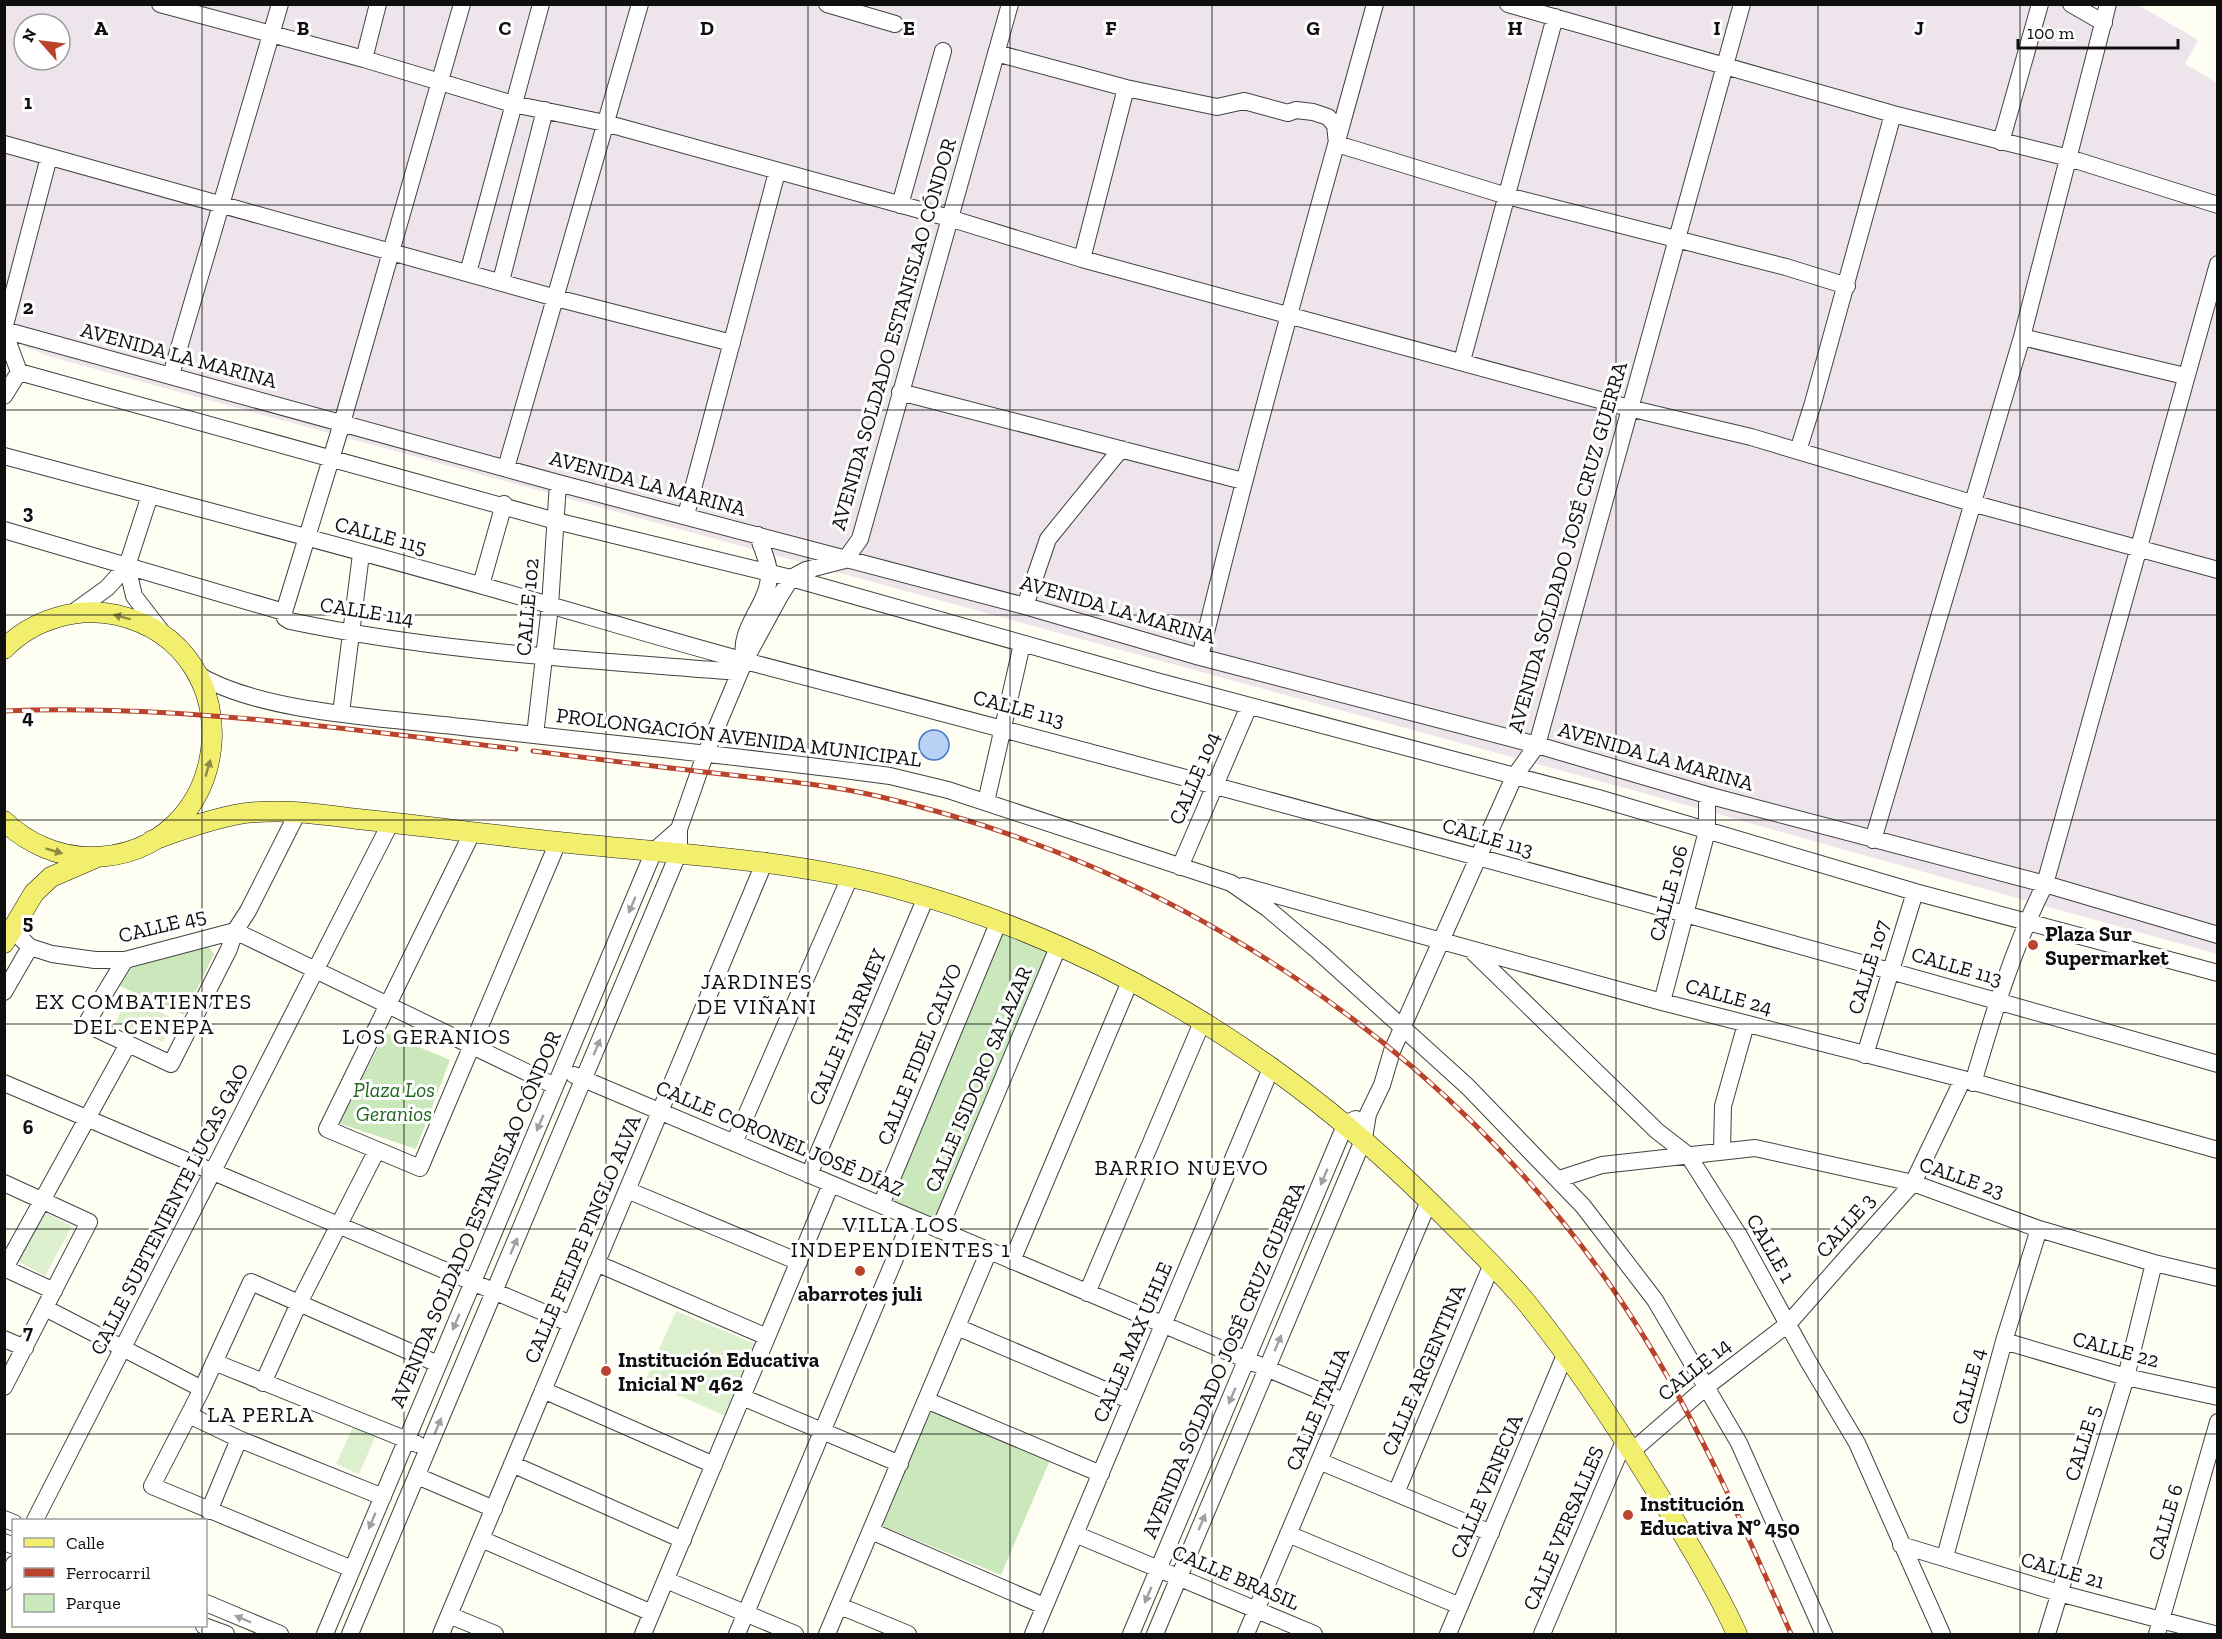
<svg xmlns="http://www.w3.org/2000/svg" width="2222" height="1639" font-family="'Zilla Slab',serif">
<rect width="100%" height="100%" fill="#fefef2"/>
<!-- industrial -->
<path fill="#ede4ec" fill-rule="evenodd" d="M2087,4L2096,10L2104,5H2138L2198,40L2185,64L2217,83V954L1625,788L48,356L5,338L4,5ZM24,24H60V60H24Z"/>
<!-- green -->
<path fill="#cae8bc" d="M1000,931L1048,953L935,1220L889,1200Z
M208,946L214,954L184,1015L120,986L131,968Z
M386,1033L450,1060L416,1149L338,1123Z
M933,1407L1050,1460L1001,1575L880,1525Z"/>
<!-- pitch -->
<path fill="#ddf0ce" d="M127,997L173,1018L163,1042L116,1022Z
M40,1210L72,1226L45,1276L14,1259Z
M676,1311L758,1345L726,1416L645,1381Z
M353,1427L375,1437L359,1474L336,1464Z"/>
<!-- water -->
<path fill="#b9d1f4" stroke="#4377c8" stroke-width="1.5" d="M919 745a15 15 0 1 1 30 0a15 15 0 1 1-30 0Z"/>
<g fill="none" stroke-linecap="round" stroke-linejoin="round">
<defs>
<path id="minor" d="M160,4L364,59L513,104L605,123L949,218L1082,259L1629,408L1751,437L1975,504L2218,570
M827,4L895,24
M1508,4L1893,114L2069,158L2218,205
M2071,4L2104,23
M996,53L1126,88L1217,107L1244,101L1288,113L1296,110L1313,112L1328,117L1335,125L1337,144L1507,196L1786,267L1847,286
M364,59L378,4
M2001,142L2040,4
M4,144L556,298L732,343
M900,205L943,51
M1082,259L1126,88
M468,273L541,4
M501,281L545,110
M4,329L49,157
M4,330L558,483L1025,606L1200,657L1537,745L1707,795L2045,884L2218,935
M4,331L19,372L4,396
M2022,337L2185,376
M1462,361L1555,17
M19,372L556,521L791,578L1156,681L1598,798L1915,892L2218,973
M171,375L280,4
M900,392L1243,481
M1798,451L1813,403L1893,114
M4,456C164,499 324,541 483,586C572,611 660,638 749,662C1240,791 1730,924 2218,1064
M506,468L640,4
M686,515L777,172
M4,530L284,612L285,618L290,621C437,652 590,660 740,672
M127,566L134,596L164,635
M481,585L504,504
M1025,606L1048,539L1121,449
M284,612L342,423L462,4
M71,614L107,588L127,566L150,495
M744,657C739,627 768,605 769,576C770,564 761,547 758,535
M1200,657C1253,438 1315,222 1375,4
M197,674C260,713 387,718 462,727C605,743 748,757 890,776L948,790L1231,883L1267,908L1319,952L1467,1086L1583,1206L1655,1300L1739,1443L1824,1634
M341,713L361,554
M535,735L550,606L558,483
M986,802L1022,644
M473,831L327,1129L420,1168L558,842
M1873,840L2022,337L2108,4
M1180,867L1249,706
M1243,886L1662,1002L1963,1079L2218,1150
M12,930L30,947L52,954L95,960H125L235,931
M235,931L555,1086
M1473,952L1657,1131L1688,1155L1740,1237L1808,1361L1857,1443L1942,1634
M125,960L86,1024L171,1064L229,949L235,931L248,911L298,812
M4,992L30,947
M1662,1002L1707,831V795
M1865,1055L1915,892
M574,1075L1344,1401
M4,1083L571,1324
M1973,1083C1993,1015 2013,948 2045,884L2218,264
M734,1143L850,877
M1722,1151L1723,1106L1746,1024
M809,1175L926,897
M1559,1179L1602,1165L1755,1148L1913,1183L2039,1229L2154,1263L2218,1278
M4,1183L89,1222L4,1387
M627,1190L799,1262
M881,1205L999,921
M939,1230L1059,945
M1012,1261L1131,979
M596,1263L767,1337
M4,1268L54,1291
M5,1268L128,1044
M1087,1293L1203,1020
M45,1308L202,1389
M957,1327L1131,1401
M4,1339L25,1348
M2004,1341L2126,1377L2218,1397
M214,1362L417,1444
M263,1383L299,1303L377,1150
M543,1390L714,1465
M742,1397L900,1464
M926,1400L1101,1474
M189,1415L239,1439L383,1497
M1631,1452L1706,1387L1788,1324L1839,1266L1913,1183L1963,1079
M1319,1461L1491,1533
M512,1464L683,1540
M417,1476L494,1509
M1396,1493L1492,1264
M209,1511L239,1439
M4,1519L14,1523
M35,1520L391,822
M871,1531L1044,1606
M1075,1534L1314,1634
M1288,1534L1460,1606
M481,1539L652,1613
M4,1542L14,1546
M1901,1545L2059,1593L2214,1634
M1945,1557L2004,1341L2039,1229
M352,1569L152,1486L202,1389L251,1282L438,1364
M666,1580L795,1634
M4,1582L14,1564
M206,1603L280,1634
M840,1606L908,1634
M449,1615L495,1634
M204,1626L226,1634
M325,1634L654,851L679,829
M350,1634L679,852V829L705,755L745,660L780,596L791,578L806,570L845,560L860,539L1010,4
M441,1634L765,861
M643,1634L831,1184
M737,1634L912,1218
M827,1634L989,1251
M1033,1634L1272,1066
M1131,1634L1346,1123L1356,1119
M1155,1634L1364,1138L1368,1114L1382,1085L1392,1051L1514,777L1537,745L1742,4
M1246,1634L1429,1201
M1448,1634L1565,1355
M1542,1634L1625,1439
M2047,1634L2126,1377L2154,1263
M2157,1634L2218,1422"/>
<path id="major" d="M4,649C32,620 77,606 117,615C259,648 235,857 90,857C58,857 27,843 4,821
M151,841C177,831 206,821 234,815C274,807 318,814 358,819C425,826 492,835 559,842C671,854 782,858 892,887C1102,944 1279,1052 1433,1205C1465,1237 1497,1268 1526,1302C1570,1357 1610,1416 1647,1476C1679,1528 1712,1579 1737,1634
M4,943L34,893L51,877L95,858"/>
</defs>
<!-- minor casing -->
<use href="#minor" stroke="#424242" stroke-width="18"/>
<!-- major casing -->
<use href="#major" stroke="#202020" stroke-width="21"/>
<!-- minor -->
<use href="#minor" stroke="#fff" stroke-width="16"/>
<!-- major -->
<use href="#major" stroke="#f2ee6e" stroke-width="20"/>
<defs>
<path id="rail" d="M4,711C176,704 346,729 516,749
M533,751C596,759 659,767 722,774C773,780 826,784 877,796C1174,864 1453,1048 1623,1304C1691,1406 1742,1522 1791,1634"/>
</defs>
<!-- rail casing -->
<use href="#rail" stroke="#ba432c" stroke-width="5"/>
<!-- rail -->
<use href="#rail" stroke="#fff" stroke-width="3" stroke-dasharray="9" stroke-linecap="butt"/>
</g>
<!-- one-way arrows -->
<defs><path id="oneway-solid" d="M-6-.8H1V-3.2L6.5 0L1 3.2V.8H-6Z" transform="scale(1.5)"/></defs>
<g fill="#8c8a43">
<use href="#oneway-solid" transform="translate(122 617) rotate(-165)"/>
<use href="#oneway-solid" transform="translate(208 768) rotate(-74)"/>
<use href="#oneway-solid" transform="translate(54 851) rotate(17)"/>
</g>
<g fill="#9f9f9f">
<use href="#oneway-solid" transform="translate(632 905) rotate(113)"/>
<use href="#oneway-solid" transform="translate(597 1047) rotate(-67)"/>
<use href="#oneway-solid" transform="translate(540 1123) rotate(113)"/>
<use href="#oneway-solid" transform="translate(1324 1177) rotate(113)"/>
<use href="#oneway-solid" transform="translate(514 1246) rotate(-67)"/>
<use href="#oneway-solid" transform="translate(456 1322) rotate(113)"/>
<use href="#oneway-solid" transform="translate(1278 1343) rotate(-67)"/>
<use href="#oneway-solid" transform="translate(1232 1396) rotate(113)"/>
<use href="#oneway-solid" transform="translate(438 1426) rotate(-67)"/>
<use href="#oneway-solid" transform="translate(372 1521) rotate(113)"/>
<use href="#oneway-solid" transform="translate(1202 1522) rotate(-67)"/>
<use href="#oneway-solid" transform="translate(1148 1595) rotate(113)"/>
<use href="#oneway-solid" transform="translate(243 1619) rotate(-157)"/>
</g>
<!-- grid -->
<path fill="none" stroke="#0f0f0f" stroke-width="1.5" stroke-opacity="0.55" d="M202,4V1520M404,4V1634M606,4V1634M808,4V1634M1010,4V1634M1212,4V1634M1414,4V1634M1616,4V1634M1818,4V1634M2020,4V1634M4,205H2218M4,410H2218M4,615H2218M4,820H2218M4,1024H2218M4,1229H2218M4,1434H2218M202,1626V1634"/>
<!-- markers -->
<g fill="#ba432c" stroke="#fff" stroke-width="2">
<circle cx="2033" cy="945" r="6"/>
<circle cx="860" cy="1271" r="6"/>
<circle cx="606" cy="1371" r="6"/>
<circle cx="1628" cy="1515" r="6"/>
</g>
<g text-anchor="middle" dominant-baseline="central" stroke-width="6" stroke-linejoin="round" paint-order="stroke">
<!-- street labels -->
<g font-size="21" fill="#0f0f0f" stroke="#fff">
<text transform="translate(893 334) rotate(-74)">AVENIDA SOLDADO ESTANISLAO CÓNDOR</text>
<text transform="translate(179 355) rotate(15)">AVENIDA LA MARINA</text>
<text transform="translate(648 483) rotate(15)">AVENIDA LA MARINA</text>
<text transform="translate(381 535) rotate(15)">CALLE 115</text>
<text transform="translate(1567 547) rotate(-74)">AVENIDA SOLDADO JOSÉ CRUZ GUERRA</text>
<text transform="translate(527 607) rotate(-85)">CALLE 102</text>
<text transform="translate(1118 609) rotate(16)">AVENIDA LA MARINA</text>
<text transform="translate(367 611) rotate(9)">CALLE 114</text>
<text transform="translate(1019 708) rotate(15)">CALLE 113</text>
<text transform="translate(739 737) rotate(7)">PROLONGACIÓN AVENIDA MUNICIPAL</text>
<text transform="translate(1656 756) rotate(16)">AVENIDA LA MARINA</text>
<text transform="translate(1194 778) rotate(-67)">CALLE 104</text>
<text transform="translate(1488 837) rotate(16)">CALLE 113</text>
<text transform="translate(1668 893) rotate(-75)">CALLE 106</text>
<text transform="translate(162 925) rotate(-14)">CALLE 45</text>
<text transform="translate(1957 966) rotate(16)">CALLE 113</text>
<text transform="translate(1868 967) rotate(-73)">CALLE 107</text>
<text transform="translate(1729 996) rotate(15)">CALLE 24</text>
<text transform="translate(847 1027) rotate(-67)">CALLE HUARMEY</text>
<text transform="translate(919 1054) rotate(-68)">CALLE FIDEL CALVO</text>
<text transform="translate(978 1079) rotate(-67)">CALLE ISIDORO SALAZAR</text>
<text transform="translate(780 1138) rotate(23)">CALLE CORONEL JOSÉ DÍAZ</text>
<text transform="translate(1962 1177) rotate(19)">CALLE 23</text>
<text transform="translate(169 1209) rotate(-63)">CALLE SUBTENIENTE LUCAS GAO</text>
<text transform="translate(475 1219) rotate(-67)">AVENIDA SOLDADO ESTANISLAO CÓNDOR</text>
<text transform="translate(1845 1225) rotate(-49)">CALLE 3</text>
<text transform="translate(582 1239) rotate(-67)">CALLE FELIPE PINGLO ALVA</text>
<text transform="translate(1771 1248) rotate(60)">CALLE 1</text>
<text transform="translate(1132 1342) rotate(-67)">CALLE MAX UHLE</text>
<text transform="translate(2116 1349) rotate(15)">CALLE 22</text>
<text transform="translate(1223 1360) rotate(-67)">AVENIDA SOLDADO JOSÉ CRUZ GUERRA</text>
<text transform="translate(1694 1369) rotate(-39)">CALLE 14</text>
<text transform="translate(1423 1370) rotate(-67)">CALLE ARGENTINA</text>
<text transform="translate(1968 1386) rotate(-75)">CALLE 4</text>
<text transform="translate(1317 1409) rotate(-67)">CALLE ITALIA</text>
<text transform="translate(2082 1443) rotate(-73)">CALLE 5</text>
<text transform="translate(1486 1486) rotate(-67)">CALLE VENECIA</text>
<text transform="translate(2165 1522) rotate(-74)">CALLE 6</text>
<text transform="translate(1563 1528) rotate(-67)">CALLE VERSALLES</text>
<text transform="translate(2063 1570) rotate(16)">CALLE 21</text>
<text transform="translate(1236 1577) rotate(23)">CALLE BRASIL</text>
</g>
<!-- poi labels -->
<g font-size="21" font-weight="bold" fill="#0f0f0f" stroke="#fff" text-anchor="start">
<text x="2045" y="933">Plaza Sur<tspan x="2045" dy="24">Supermarket</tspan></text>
<text x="860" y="1293" text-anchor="middle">abarrotes juli</text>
<text x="618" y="1359">Institución Educativa<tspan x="618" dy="24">Inicial Nº 462</tspan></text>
<text x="1640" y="1503">Institución<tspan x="1640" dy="24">Educativa Nº 450</tspan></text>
</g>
<!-- park labels -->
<g font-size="21" font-style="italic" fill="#216522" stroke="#fff">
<text x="394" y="1089">Plaza Los<tspan x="394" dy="24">Geranios</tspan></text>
</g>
<!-- neighbourhood labels -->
<g font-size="22" letter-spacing="1.5" fill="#0f0f0f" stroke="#fff">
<text x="757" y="981">JARDINES<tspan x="757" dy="25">DE VIÑANI</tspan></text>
<text x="144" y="1001">EX COMBATIENTES<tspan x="144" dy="25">DEL CENEPA</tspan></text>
<text x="427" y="1036">LOS GERANIOS</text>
<text x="1182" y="1167">BARRIO NUEVO</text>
<text x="901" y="1224">VILLA LOS<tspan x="901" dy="25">INDEPENDIENTES 1</tspan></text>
<text x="261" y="1414">LA PERLA</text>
</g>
</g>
<g font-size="20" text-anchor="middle" font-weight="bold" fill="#0f0f0f" stroke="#fff" stroke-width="6" stroke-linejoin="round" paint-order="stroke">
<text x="101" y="35">A</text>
<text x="303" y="35">B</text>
<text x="505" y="35">C</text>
<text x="707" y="35">D</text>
<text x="909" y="35">E</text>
<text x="1111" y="35">F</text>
<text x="1313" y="35">G</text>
<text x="1515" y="35">H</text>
<text x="1717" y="35">I</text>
<text x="1919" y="35">J</text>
<text x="28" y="109">1</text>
<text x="28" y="314">2</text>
<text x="28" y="519">3</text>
<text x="28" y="724">4</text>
<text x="28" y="929">5</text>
<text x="28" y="1134">6</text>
<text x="28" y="1339">7</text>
</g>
<!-- border -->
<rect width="2222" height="1639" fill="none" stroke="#0f0f0f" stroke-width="12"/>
<!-- legend -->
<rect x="12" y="1519" width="195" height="108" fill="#ffffff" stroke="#9f9f9f" stroke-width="1.5"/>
<rect x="24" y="1538" width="30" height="9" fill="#f2ee6e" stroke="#9f9f9f" stroke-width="1.5"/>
<text x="66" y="1549" font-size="18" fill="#0f0f0f">Calle</text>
<rect x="24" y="1568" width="30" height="9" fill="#ba432c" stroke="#9f9f9f" stroke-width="1.5"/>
<text x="66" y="1579" font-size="18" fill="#0f0f0f">Ferrocarril</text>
<rect x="24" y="1594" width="30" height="18" fill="#cae8bc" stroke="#9f9f9f" stroke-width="1.5"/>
<text x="66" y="1609" font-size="18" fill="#0f0f0f">Parque</text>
<!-- north arrow -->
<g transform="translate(42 42) rotate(298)"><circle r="28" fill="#ffffff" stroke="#9f9f9f" stroke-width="1.5"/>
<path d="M0-4.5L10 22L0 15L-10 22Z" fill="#ba432c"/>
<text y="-9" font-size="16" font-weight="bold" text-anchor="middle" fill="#0f0f0f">N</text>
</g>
<!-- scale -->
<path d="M2018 39v9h160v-9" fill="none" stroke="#0f0f0f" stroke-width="3"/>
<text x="2027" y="39" font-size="18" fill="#0f0f0f" stroke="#ffffff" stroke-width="4.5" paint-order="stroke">100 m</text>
</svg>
